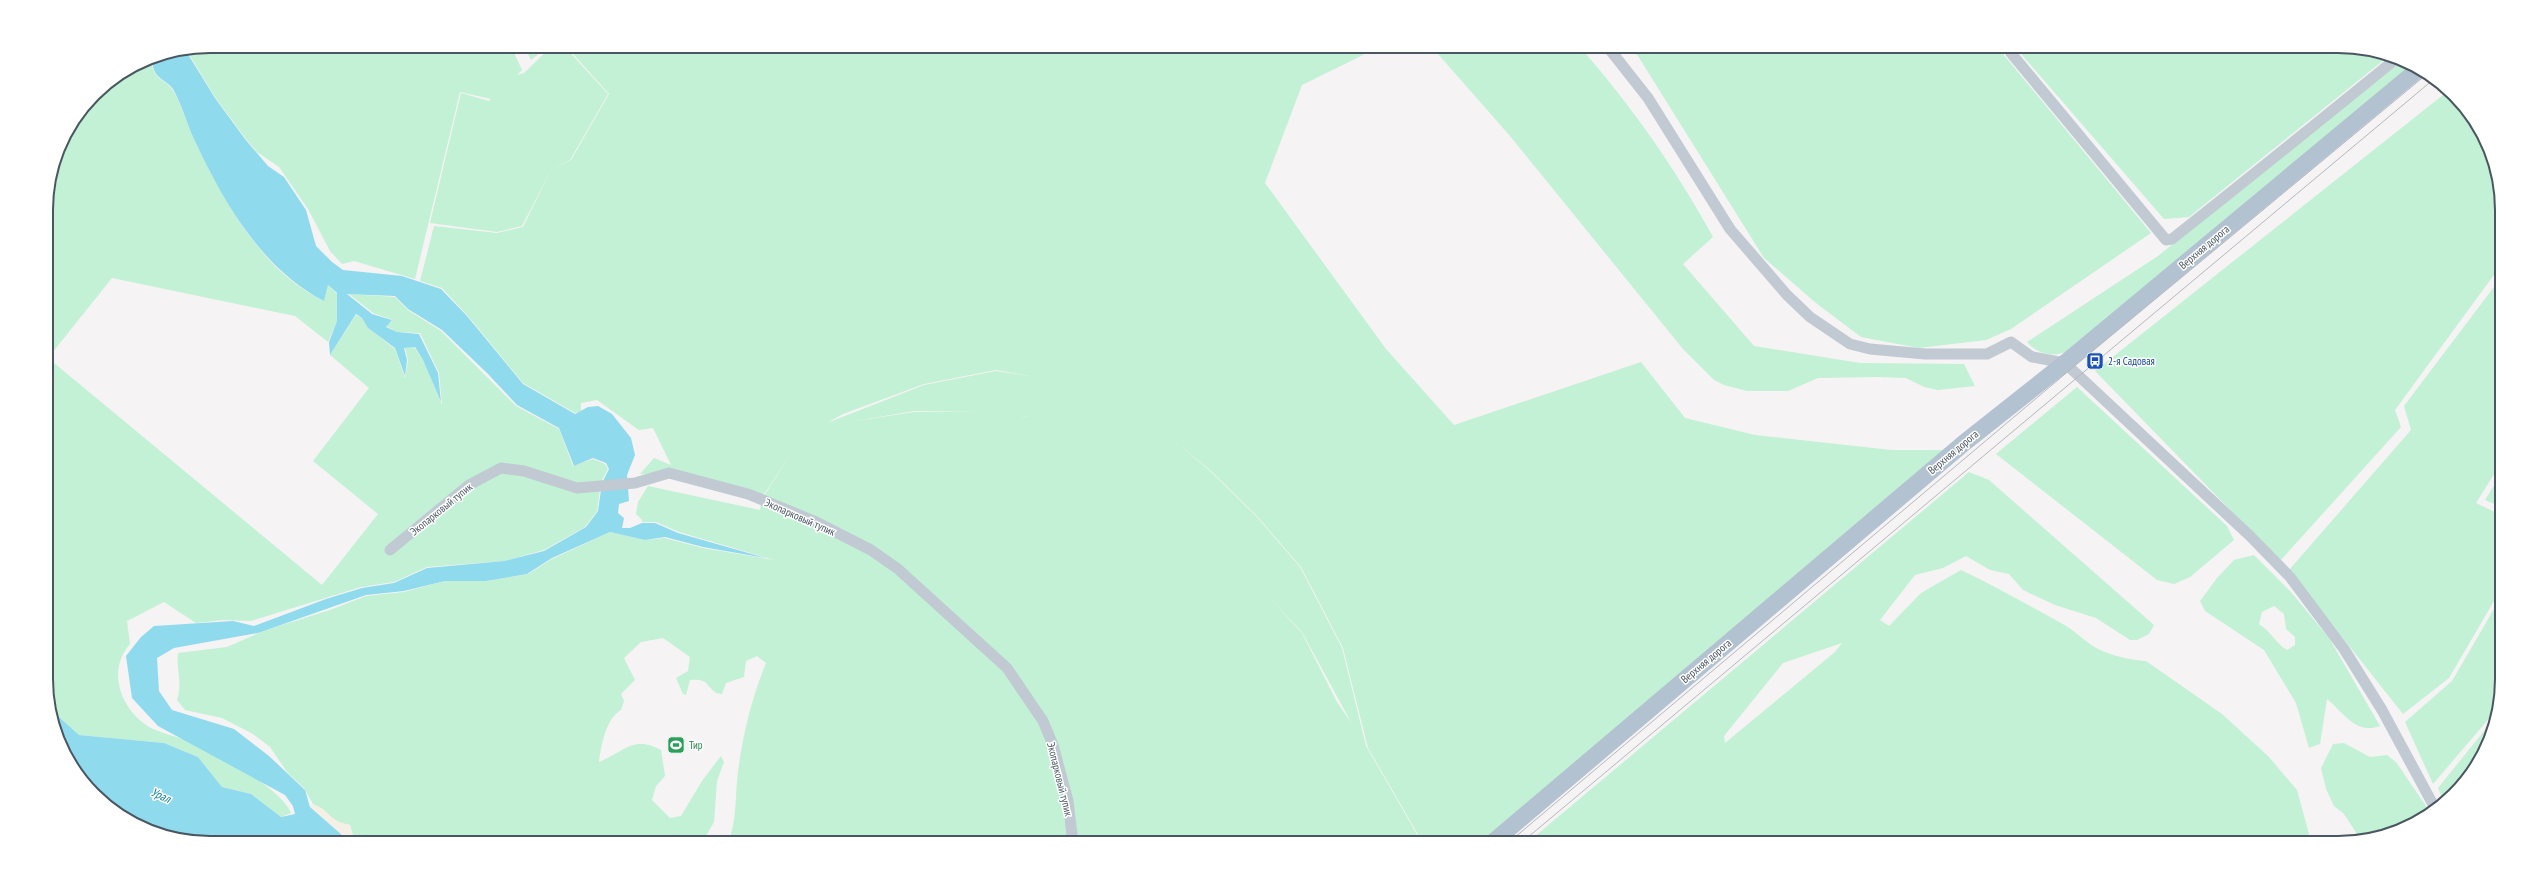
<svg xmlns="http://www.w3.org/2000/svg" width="2548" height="889" font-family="'PT Sans Narrow',sans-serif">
<rect width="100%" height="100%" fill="#f5f3f3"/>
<!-- green -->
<path fill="#c3f1d5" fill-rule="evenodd" d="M210,46H511L522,70L517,75L524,73L552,46H564L608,94L570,160L551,170L522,226L497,232L430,223L461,93L489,101L491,99L460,92L415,279L354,261L342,264L330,251L308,209L279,167L257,152L246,139L215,97L187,51Z
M524,46H549L531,60Z
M566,46H1361L1363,55L1302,85L1265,183L1386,349L1454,425L1641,362L1685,418L1755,435L1891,450H1953L1481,843H1423L1368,748L1343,648L1301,567L1256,515L1210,470L1172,439L1209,470L1256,516L1300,567L1342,648L1366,746L1422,843H728C737,821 735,795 738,771C743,734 752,697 766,663L757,656L746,661L744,677L726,683L722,694L716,693C704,684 709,679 690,680L686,695L683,694L676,678L688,671L690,657L663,638L641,642L624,658L635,680L621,694L624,701L621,710C606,718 601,746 599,762C625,752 632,735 661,750L665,776L656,786L652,800L670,818L681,816L702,781L721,756L724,762L717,781L714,822L702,843H355L350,825L336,822L323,809L313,804L304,788L287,772L270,747L253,734L222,718L185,710L177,700C183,682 176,671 178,653L227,647L266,630L330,610L366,596L404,592L445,581H486L528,574L552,559L610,532L645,540L664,538L703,548L774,560L679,532L656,522H642V520L636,514L638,502L648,486L760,510L762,499L793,451L761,499L655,475L640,474L654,458L671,465L653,428L639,430L597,400L581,403V411L575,413L523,383L468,316L442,288L420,281L434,226L497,233L523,227L551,170L571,160L609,94ZM996,370L1036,377L996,371L924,385L827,423L843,414L924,384ZM914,411H979L1029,417L979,411L914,412L849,422L826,436L849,422ZM1268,596L1302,632L1352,724L1337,702L1302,633Z
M1431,46H1579C1630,104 1676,169 1713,237L1683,264L1754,346L1860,363L1964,364L1975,386L1938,390L1924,387L1906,378L1877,377L1818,378L1788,391H1747L1724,385L1714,380L1683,349L1510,136Z
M1628,46H2001L2003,54L2151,233L2011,329L1986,340L1919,348L1861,337L1816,303L1764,258L1638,56Z
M2018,46H2338L2381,52L2390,55L2189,217L2164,219L2022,55Z
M147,58H150C152,63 153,71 156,75C160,80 168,83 172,89C182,104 186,123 194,139C225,201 259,270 324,301L328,285L337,294V321L328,342L295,316L112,278L48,358L322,585L378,514L313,461L369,388L330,355L356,315L362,318L368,328L395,349L405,378L408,360L405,348L414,347L423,360L442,405L439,373L420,333L397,332L386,326L393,320L373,313L349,294L395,297L408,310L441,331L516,406L559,429L573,466L593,459L605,464L608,469L601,482L597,511L585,527L544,550L504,561L427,567L394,582L361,587L251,621L223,620L196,623L164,602L127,621L130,644C106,671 121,711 151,728C163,734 176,736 188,741C212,751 282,788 291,813L281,817L251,794L222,787L198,757L164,743L79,735L49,708L46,199L59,147L94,94Z
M2402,60L2414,65L2066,352C2051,357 2038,354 2027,342L2158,256Z
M2448,91L2461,102L2485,137L2499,178V268L2395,410L2401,427L2280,561L2095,371Z
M2500,279L2501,463L2476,503L2501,515V589L2449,678L2403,714L2289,570L2411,430L2404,406Z
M2077,387L2227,526L2234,540L2190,577L2174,584L2157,580L1996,454Z
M1969,472L1989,480L2154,625L2149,634L2137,640H2130L2096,618L2055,605L2023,590L2009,574L1990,570L1966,556L1943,568L1915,575L1880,620L1889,626L1921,593L1961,570C1995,586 2028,605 2061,623C2073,629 2082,639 2093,646C2107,655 2130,660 2146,661L2222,714L2268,756L2297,790L2309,834L2301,843H1527ZM1842,643L1835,652L1725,743L1724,736L1783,663Z
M2501,474V507L2485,500Z
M2254,555L2291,592L2329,638L2380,726C2356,735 2344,713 2327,699L2320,744L2309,748L2296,703L2264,650L2205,611L2200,601L2217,578L2234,560ZM2274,606L2284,614L2286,629L2295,637V645L2287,650C2275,643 2272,632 2259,624L2262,612Z
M2501,597L2502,679L2498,708L2433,784L2405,722L2452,681Z
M2497,715L2496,722L2475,770L2444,803L2438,788Z
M2344,743L2370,757L2387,755L2396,762L2430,812L2427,816L2397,831L2361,840L2344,814L2334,806L2326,789L2321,768L2333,744Z"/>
<!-- sand -->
<path fill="#f5f0e5" d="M313,804C330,812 330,821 350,825L355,843H351L310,807Z"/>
<!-- water -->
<path fill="#90daee" d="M186,51L215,98L245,139L268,166L284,177L306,210L316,246L332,262L343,270L402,276L441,289L467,316L523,384L575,414L588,407L598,406L612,414L631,438L635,455L627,475L629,501L619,504L618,513L624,518L622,528H630L642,523H655L678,533L766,558L703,547L665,537L645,540L610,532L552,558L527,574L486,581H445L404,591L366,595L258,633L174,648L157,658L159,691L172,710L234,729L269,756L305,790L310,807L351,843C292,843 225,849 168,838C131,830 95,800 75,769C64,754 50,727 49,708L79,735L164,743L198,757L222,787L251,794L281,817L295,814L293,806L285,795L158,726L132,698L126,656L141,637L154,626L233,621L254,626L326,599L362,588L394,583L427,568L504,561L544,551L586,527L598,511L602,483L609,469L606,463L593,458L574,466L559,428L517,405L488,374L442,330L408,309L395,296L347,294L372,314L392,320L386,327L397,332L419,334L438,373L441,402L423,360L415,347L404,348L407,360L405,376L395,348L368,328L362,318L356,314L330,355L329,342L337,321V293L328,285L324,301C260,268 222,199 193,137C186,121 181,103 173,89C169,83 161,80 157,75C153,71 153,63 151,58Z"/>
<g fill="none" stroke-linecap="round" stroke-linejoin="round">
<!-- street -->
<path stroke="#c1cad2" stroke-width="11" d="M1607,46L1648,98L1730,229L1787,295L1810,317L1850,344L1870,349L1925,354H1987L2011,342L2032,357L2065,363L2250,536L2290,577L2344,649L2382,710L2436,810
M2008,46L2011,53L2166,240L2172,239C2248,179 2322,119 2397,58
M390,550L469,485L501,468L524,471L577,488L635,483L669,473L748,494L814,521L871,550L898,569L1007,668L1043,721L1053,745L1068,801L1073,843"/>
<!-- primary -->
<path stroke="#b3c2d1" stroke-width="17" d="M1492,843L1964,443L2065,363L2420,68"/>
<!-- tram -->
<path stroke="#b5b8bd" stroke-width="1" d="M1508,843L2071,369L2427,74
M1521,843L2434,79"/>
</g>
<!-- icons -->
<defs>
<symbol id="bus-square" viewBox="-11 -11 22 22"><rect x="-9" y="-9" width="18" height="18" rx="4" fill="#1a4fb4" stroke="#fff"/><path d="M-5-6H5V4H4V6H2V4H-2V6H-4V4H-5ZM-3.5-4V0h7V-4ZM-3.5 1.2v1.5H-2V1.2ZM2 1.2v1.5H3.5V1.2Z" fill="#fff"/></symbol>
<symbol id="stadium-square" viewBox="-11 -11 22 22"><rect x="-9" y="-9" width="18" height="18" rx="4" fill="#2e9e5b" stroke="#fff"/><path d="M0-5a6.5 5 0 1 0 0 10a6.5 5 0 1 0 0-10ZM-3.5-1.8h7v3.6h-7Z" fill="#fff"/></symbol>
</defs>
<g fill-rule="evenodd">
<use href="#bus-square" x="2085" y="351" width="20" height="20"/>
<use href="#stadium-square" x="666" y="735" width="20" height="20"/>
</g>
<g text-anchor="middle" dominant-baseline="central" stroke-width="3" stroke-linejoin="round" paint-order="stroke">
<!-- street labels -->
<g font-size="11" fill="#4a5661" stroke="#fff">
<text transform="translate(2204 247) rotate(-40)">Верхняя дорога</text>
<text transform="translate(1953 452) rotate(-40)">Верхняя дорога</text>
<text transform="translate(441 509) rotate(-39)">Экопарковый тупик</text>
<text transform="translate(800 517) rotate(24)">Экопарковый тупик</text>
<text transform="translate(1706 661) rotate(-40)">Верхняя дорога</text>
<text transform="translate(1060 779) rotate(76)">Экопарковый тупик</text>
</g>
<!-- transit labels -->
<g font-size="11" fill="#164399" stroke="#fff" text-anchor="start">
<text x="2108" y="361">2-я Садовая</text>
</g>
<!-- leisure labels -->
<g font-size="11" fill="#27864d" stroke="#fff" text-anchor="start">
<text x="689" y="745">Тир</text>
</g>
<!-- water labels -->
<g font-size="12" font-style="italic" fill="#0c7c9b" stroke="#fff">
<text transform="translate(161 795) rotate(24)">Урал</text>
</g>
</g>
<!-- crop -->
<path d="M0 0H2548V889H0ZM210 53H2338A157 157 0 0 1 2495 210V679A157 157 0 0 1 2338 836H210A157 157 0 0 1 53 679V210A157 157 0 0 1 210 53Z" fill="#fff" fill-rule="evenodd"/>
<path fill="none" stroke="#4a5661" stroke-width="2" d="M210 53H2338A157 157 0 0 1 2495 210V679A157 157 0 0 1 2338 836H210A157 157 0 0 1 53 679V210A157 157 0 0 1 210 53Z"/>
</svg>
